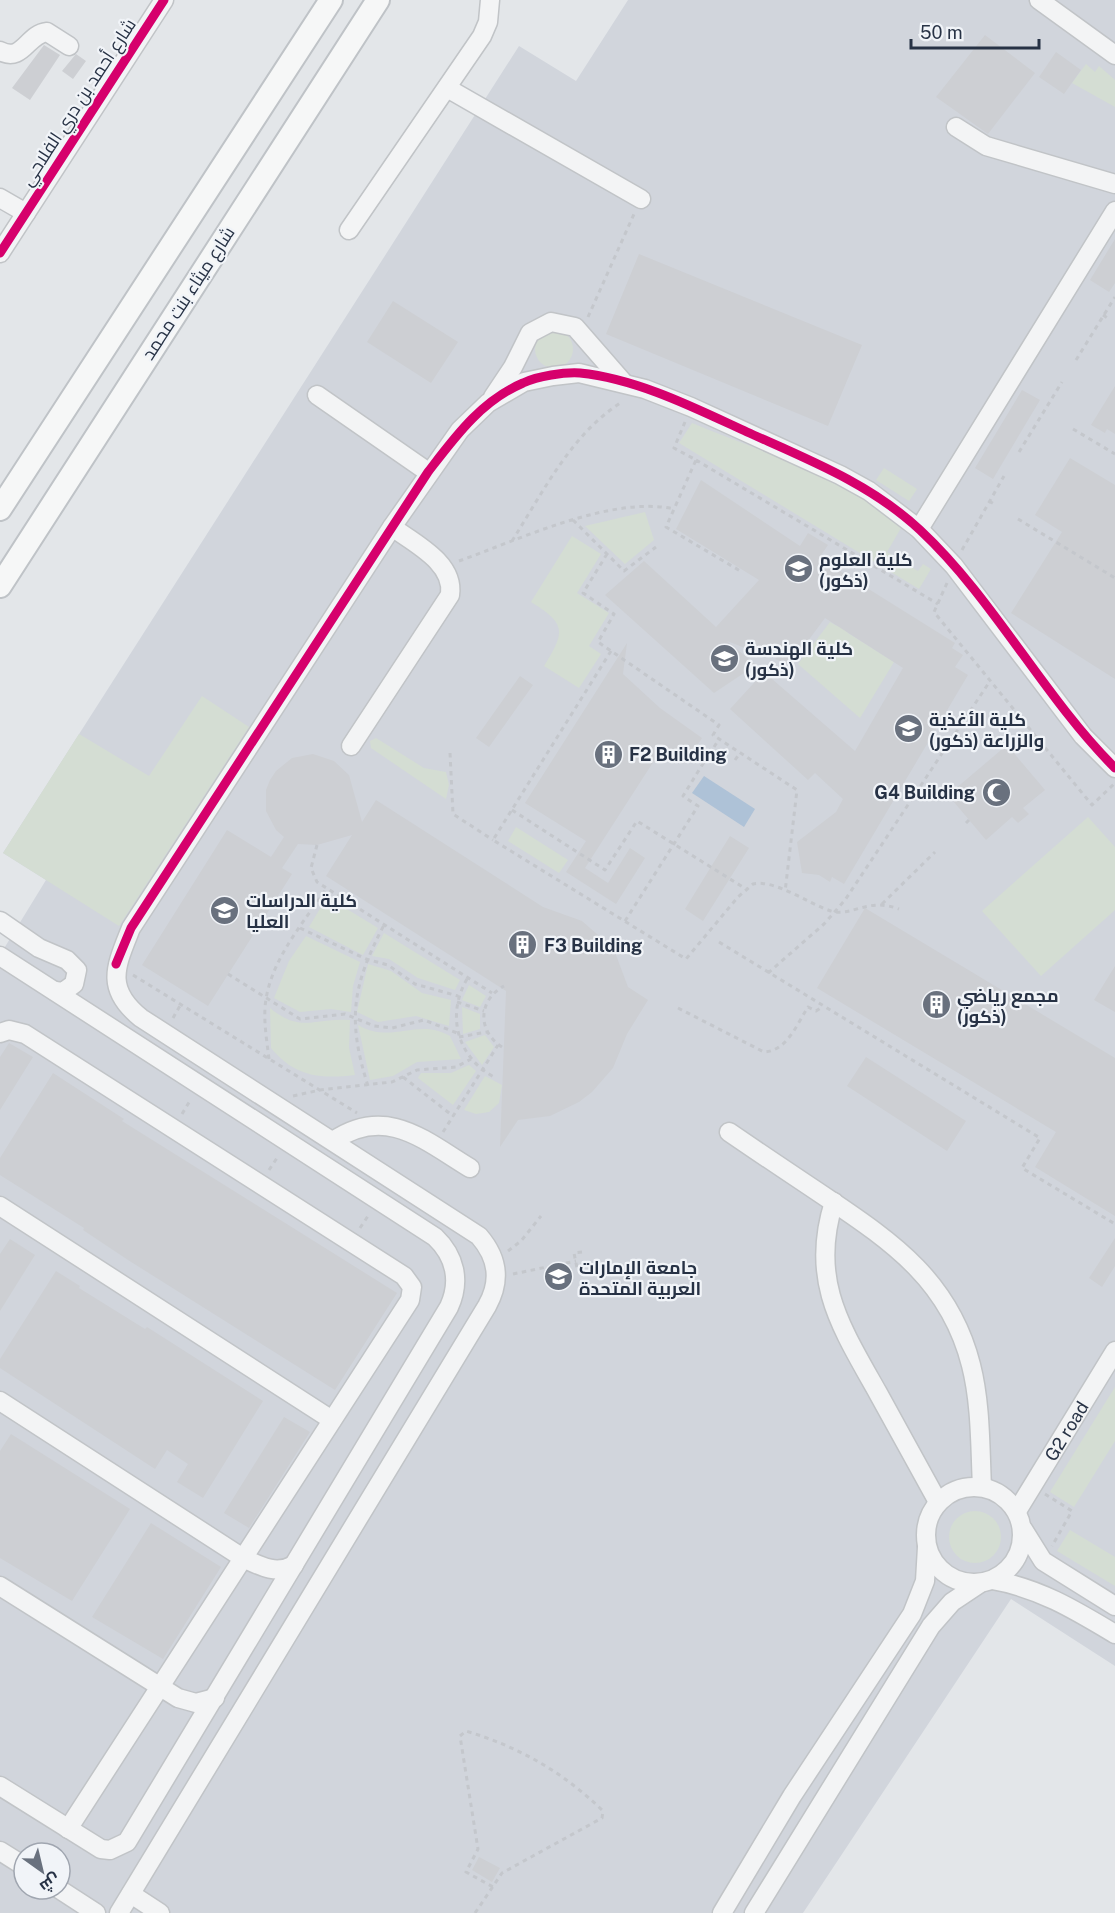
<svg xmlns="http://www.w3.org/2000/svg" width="1115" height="1913" font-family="'Public Sans',Cairo,sans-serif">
<rect width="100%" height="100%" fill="#e3e6e9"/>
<!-- built -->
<path fill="#d1d5dc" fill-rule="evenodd" d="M628,0H1115V1666L1011,1599L803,1913H0V955L46,880L3,853L519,46L576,81ZM24,1853H60V1889H24Z"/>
<!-- green -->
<path fill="#d4ddd3" d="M1086,64L1095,72L1099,66L1115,80V107L1072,83Z
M535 349a19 19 0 1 1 38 0a19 19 0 1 1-38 0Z
M692,423C763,453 844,475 901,528L887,552L918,571L923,564L931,569L919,589L679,443Z
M884,468L917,489L909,501L876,480Z
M645,512L654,540L625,564L585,526Z
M572,536L601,554L577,593L609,613L589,646L601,654L579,688L544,666C565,632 567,624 531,602Z
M841,620L848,633L894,662L860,718L798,664L830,622L837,626Z
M202,696L249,727L119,926L3,853L79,734L149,776Z
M376,738L424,768L446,772L449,785L446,799L371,748L370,741Z
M1088,817L1115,847V910L1041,976L982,911Z
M516,827L568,860L559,873L508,841Z
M327,897L378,928L363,955L309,927Z
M384,933L460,980L455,990L418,978L389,959L372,956Z
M306,936L360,962L353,986L351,1012L331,1009L300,1012L274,998L289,961Z
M368,964L391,971L422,993L451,1000L449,1026L416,1016L378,1022L357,1012Z
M469,985L486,996L480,1007L462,1000Z
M462,1007L480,1014V1029L463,1034Z
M270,1008C301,1034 316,1017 350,1020L349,1048L355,1075C320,1079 295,1077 271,1048Z
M358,1025C392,1045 417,1017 450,1036L461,1059L417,1062L393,1076L370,1080Z
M485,1035L494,1047L482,1065L465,1042Z
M469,1065L476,1071L453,1105L418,1078L421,1073H451Z
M485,1076L502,1085L499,1103L489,1112L476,1114L464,1110Z
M1115,1387V1441L1074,1507L1050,1492Z
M949 1537a26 26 0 1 1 52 0a26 26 0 1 1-52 0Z
M1070,1530L1115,1557V1586L1057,1551Z"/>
<!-- water -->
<path fill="#aec2d7" d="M704,776L755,809L744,827L692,793Z"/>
<!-- building -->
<path fill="#cdcfd3" d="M985,35L1035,73L988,134L936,97Z
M44,45L60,55L30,100L12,88Z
M1056,52L1081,70L1064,94L1039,77Z
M76,54L86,61L73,79L62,71Z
M1115,239V283L1109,292L1090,280Z
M639,254L862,345L828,426L606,334Z
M393,301L458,342L431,383L367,342Z
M1115,386V434L1107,429L1105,433L1091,425Z
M1022,390L1040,400L993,479L975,468Z
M1070,458L1115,485V679L1011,613L1062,532L1035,515Z
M701,480L800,546L808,533L828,545L819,558L955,643L952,648L963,655L955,667L968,675L844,884L832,877L830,882L819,875L802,873L797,842L836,812L843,799L815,773L808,780L730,709L764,672L855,751L903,668L825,618L790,665L775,659L782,652L779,649L768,657L727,641L756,665L714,693L605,595L644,561L716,627L759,580L676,529Z
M627,643L623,674L660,708L702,738L688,760L682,764L659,753L585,868L608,883L630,848L645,858L616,904L566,872L586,841L525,803Z
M520,676L533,685L489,747L476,738Z
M1007,745L1045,790L1023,808L1029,814L1018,823L1012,817L986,840L948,795Z
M313,754L334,761L349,775L362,822L376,800L543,907L582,921L606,942L616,955L628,987L648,1000L627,1034L613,1068L592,1092L579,1102L550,1116L518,1120L500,1147L506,991L326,876L352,835L317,845L298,844L282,868L292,874L208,1006L142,965L227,830L271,857L284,837L276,830L266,811V790L270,780L276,771L292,758Z
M730,836L749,848L703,921L685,909Z
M865,908L1115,1058V1216L1035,1167L1056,1132L817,988Z
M1115,966V1012L1094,1000Z
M9,1043L33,1057L0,1110V1057Z
M866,1057L966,1121L947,1151L847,1086Z
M53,1073L124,1119L122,1121L397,1293L335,1390L128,1260L83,1230L84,1228L0,1175V1158Z
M1115,1238V1266L1102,1287L1089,1278Z
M10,1239L35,1255L0,1311V1254Z
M56,1271L80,1286L79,1288L145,1329L147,1327L263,1401L203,1498L177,1482L188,1464L167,1450L155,1469L0,1368V1359Z
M284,1417L310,1432L249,1528L224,1513Z
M11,1434L130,1509L72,1601L0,1558V1451Z
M151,1523L221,1567L163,1659L92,1617Z
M479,1857L500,1868L492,1882L472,1870Z"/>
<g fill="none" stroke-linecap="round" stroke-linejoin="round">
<defs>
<g id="minor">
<path d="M1039,0L1115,55"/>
<path d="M0,51C23,63 27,34 47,32L69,46"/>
<path d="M447,88L641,199"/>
<path d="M956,127L986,146L1115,184"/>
<path d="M0,198L26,213"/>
<path d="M349,230L482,36L488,22L490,0"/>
<path d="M0,253L164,0"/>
<path d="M317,395L428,472"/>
<path d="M493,397L513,367L530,333L551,322L575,327L623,382"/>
<path d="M919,529L1115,211"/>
<path d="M351,746L450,595C455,563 414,543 392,527"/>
<path d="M0,921L39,948L67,960L77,970L74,984L63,992L55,991"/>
<path d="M0,956L435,1237C455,1256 461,1281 449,1307L127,1842L110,1850L101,1849L0,1786"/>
<path d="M0,1033L9,1030L25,1034L404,1276L412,1287L410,1300L68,1829"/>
<path d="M729,1132C761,1154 794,1176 827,1198C894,1243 950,1282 971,1365C981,1404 980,1447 982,1487"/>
<path d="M333,1141C386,1105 424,1140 470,1168"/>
<path d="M834,1202C809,1280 841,1327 878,1393C898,1429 918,1466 938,1502"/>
<path d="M0,1206L332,1420"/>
<path d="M0,1401L243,1558C260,1566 276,1575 294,1565"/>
<circle cx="974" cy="1535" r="48"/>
<path id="s1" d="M1017,1511L1115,1351"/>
<path d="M1023,1529L1043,1561L1115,1606"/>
<path d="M992,1580C1039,1588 1075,1610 1115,1634"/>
<path d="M0,1586L178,1698L196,1703L215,1698"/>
<path d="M0,1851L24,1866"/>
<path d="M59,1889L96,1913"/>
<path d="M131,1894L160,1913"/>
<path d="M119,1913L487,1306C501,1281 498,1258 479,1236L141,1018C104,988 116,966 131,928L392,527L460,430L488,403L524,382L553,376L579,373L645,389L691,407L840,475L869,491L919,529L954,566L1083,736L1115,768"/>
<path d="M722,1913L792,1796L912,1614L925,1581L927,1547"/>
<path d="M754,1913L931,1626L952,1602L979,1584"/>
</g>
<path id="major" d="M0,509L331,0
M0,586L378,0"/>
</defs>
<!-- minor casing -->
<use href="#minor" stroke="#c1c4c7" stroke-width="21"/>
<!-- major casing -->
<use href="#major" stroke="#bfc3c7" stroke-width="26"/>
<!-- path -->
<path stroke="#c4c7cc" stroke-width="3" stroke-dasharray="4.5 4.5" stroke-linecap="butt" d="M1103,315L1109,319
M588,317L634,214
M1076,360L1115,297
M685,422L674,448L696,460L666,527L742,572
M1073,429L1115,454
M1019,452L1062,382
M696,460L938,604
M989,501L994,504
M1018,519L1115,578
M573,520L624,571L656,547
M512,541C543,492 572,433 622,402
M962,550L1004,476
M607,554L583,593L614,614L598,642L719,725L713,735L797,790L785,892
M459,561C518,540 612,495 674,509
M947,583L934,612L1092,805L1114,784
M611,651L493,840L686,959L738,897L753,884C775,879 809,904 831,911C853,917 867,897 899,909
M697,746L700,753
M714,747L719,739
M450,753L453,814L493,840
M735,760L740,753
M512,810L605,870L637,821L746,889
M966,823L969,820
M317,845L311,868L317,882L492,993
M882,904L935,852
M625,921L698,806L683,796L704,762
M300,928L366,959L388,965L415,984L458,996
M719,942L1040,1138L1022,1168L1115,1224
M768,973L824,924L845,900L990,681
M228,974L300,1019L345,1014L374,1026L392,1028L424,1020L457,1033
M133,975L357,1113
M467,979C446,1015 457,1057 494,1077
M457,1002L484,1011
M678,1008L764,1052C787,1051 797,1024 808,1007L816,1011L822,1007
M173,1018L181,1004
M459,1037L487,1032
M502,1047C477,1031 478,1000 504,986
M269,1059C267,1042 264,1025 265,1008C268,963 302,925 326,889
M403,1077L453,1116
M368,1086C347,1020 352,986 384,925
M293,1096L320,1090L392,1082L417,1070L456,1067L471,1059
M182,1114L191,1099
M443,1132L498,1045
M269,1170L279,1155
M360,1228L370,1213
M508,1251L521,1241L541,1216
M582,1252L574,1253L577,1268L584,1267
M513,1274L576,1261
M1045,1494L1072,1511L1052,1546
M475,1913L502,1873L602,1818L603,1811C563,1772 519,1747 466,1731L460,1736L478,1849L466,1872L493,1887"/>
<!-- minor -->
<use href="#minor" stroke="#f3f4f5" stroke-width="18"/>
<!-- major -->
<use href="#major" stroke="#f6f7f7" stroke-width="22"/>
<defs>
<path id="cycleway" d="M0,253L164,0
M116,964L131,928L428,472C455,437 481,401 523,383C538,376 564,372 580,373C638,379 695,408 747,432C807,459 871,484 920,530C994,599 1043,696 1115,768"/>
</defs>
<!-- cycleway casing -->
<use href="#cycleway" stroke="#f1f4f8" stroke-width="13"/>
<!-- cycleway -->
<use href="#cycleway" stroke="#d6006c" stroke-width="9"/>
</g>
<!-- icons -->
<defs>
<symbol id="university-disc" viewBox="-11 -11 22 22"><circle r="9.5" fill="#69717e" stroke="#f1f4f8"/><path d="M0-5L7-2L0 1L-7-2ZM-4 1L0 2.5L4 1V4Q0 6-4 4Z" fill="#fff"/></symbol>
<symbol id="building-disc" viewBox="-11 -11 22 22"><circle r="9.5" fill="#69717e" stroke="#f1f4f8"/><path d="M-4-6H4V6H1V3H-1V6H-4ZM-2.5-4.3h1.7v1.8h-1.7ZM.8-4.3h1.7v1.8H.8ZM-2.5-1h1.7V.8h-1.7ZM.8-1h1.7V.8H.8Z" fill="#fff"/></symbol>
<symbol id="mosque-disc" viewBox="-11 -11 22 22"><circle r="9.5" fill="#69717e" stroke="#f1f4f8"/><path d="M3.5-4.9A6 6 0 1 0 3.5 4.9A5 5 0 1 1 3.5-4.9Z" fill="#fff"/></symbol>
</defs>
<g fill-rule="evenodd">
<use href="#university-disc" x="782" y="552" width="33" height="33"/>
<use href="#university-disc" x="708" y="642" width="33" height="33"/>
<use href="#university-disc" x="892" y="712" width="33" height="33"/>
<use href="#building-disc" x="592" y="738" width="33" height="33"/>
<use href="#mosque-disc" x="980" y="776" width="33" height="33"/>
<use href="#university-disc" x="208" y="894" width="33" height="33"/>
<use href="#building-disc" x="506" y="928" width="33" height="33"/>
<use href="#building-disc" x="920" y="988" width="33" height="33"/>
<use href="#university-disc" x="542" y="1260" width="33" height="33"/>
</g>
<g text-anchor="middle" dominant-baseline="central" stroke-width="4.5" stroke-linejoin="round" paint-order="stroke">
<!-- street labels -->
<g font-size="18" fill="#273245" stroke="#f1f4f8">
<text transform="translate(78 102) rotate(-57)">شارع أحمد بن دري الفلاحي</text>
<text transform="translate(188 293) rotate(-57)">شارع ميثاء بنت محمد</text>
<text stroke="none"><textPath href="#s1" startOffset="94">G2 road</textPath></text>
</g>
<!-- poi labels -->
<g font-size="18" font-weight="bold" fill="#273245" stroke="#f1f4f8" text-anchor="start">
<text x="819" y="559">كلية العلوم<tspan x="819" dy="21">(ذكور)</tspan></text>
<text x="745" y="648">كلية الهندسة<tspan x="745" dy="21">(ذكور)</tspan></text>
<text x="929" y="719">كلية الأغذية<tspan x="929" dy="21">والزراعة (ذكور)</tspan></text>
<text x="629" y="754">F2 Building</text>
<text x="975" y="792" text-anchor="end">G4 Building</text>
<text x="246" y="900">كلية الدراسات<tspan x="246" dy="21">العليا</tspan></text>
<text x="544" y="945">F3 Building</text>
<text x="957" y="995">مجمع رياضي<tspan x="957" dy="21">(ذكور)</tspan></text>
<text x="579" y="1267">جامعة الإمارات<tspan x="579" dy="21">العربية المتحدة</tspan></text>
</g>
</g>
<!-- north arrow -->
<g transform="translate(42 1871) rotate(146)"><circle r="28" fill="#f1f4f8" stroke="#a0a6b0" stroke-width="1.5"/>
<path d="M0-4.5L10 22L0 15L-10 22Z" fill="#69717e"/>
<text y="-9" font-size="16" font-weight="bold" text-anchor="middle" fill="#273245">ش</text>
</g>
<!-- scale -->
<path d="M911 39v9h128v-9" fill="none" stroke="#273245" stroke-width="3"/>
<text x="920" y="39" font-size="18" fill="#273245" stroke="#f1f4f8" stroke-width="4.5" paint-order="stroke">50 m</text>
</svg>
